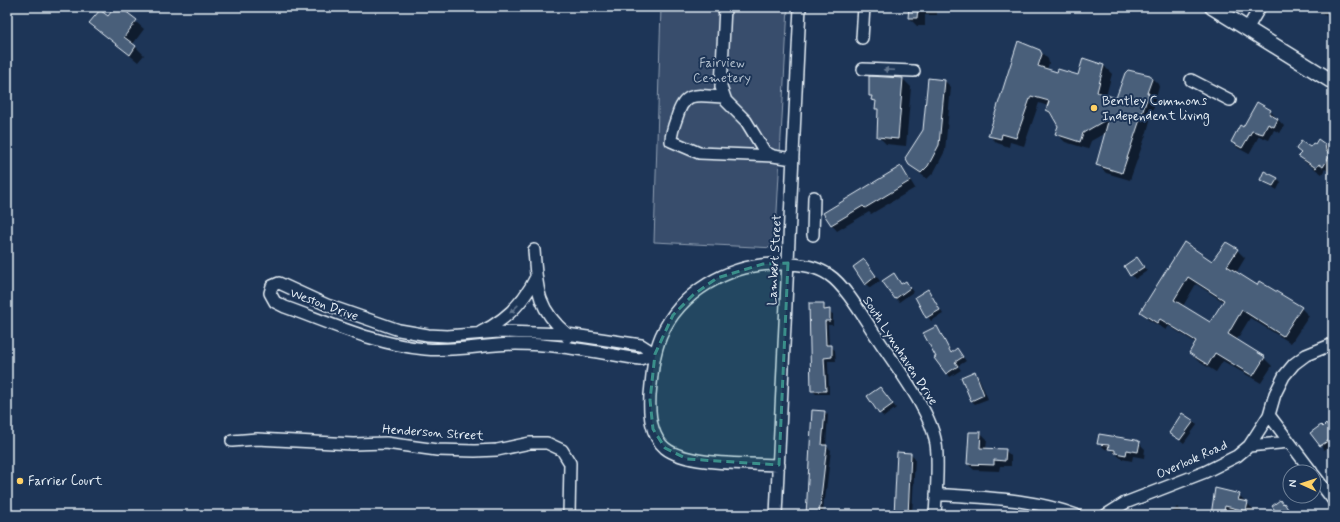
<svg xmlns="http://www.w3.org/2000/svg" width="1340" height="522" font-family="Mynerve,sans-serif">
<rect width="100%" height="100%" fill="#1d3557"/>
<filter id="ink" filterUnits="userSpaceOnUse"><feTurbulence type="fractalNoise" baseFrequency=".025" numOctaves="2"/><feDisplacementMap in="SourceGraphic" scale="8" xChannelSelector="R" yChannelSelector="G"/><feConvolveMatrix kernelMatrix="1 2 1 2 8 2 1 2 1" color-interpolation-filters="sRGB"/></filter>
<g filter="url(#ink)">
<!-- green -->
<path fill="#374d6c" stroke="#909fb2" d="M661,7H788L775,248L654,242Z"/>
<!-- shadow -->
<path fill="#0007" fill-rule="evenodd" d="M116,7H119L144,29L133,44L144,55L138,62L91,23L108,17Z
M910,7H937V15H925V26H917L909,18Z
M1311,7H1333V20Z
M1040,51L1048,59L1049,63L1047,70L1058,73L1078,76L1104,66L1112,74L1106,96L1116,99L1150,76L1158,84L1159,87L1147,132L1130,180L1106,173L1098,165L1107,132L1091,141L1088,149L1065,142L1057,134L1059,125L1047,110L1048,106L1039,103L1024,146L1010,142L1009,147L997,143L989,135Z
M870,77L903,79L911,87L906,146L886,144L878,136L879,111L876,109L877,104L870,95Z
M945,81L951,87L945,151L934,172L927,179L909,165Z
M1270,111L1284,126L1280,133L1274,130L1269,140L1259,136L1249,154L1238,148L1232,142L1243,128Z
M1325,144L1331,151L1333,167L1330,172L1325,169L1322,174L1305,162L1299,156L1301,153L1297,149L1310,148Z
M900,167L906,173L915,188L871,214L869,212L837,231L832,225L825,213Z
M1277,178L1281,182L1277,190L1261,180Z
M1184,244L1213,262L1237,250L1245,258L1236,273L1257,286L1260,282L1301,308L1309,316L1291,343L1250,318L1236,341L1264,358L1272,366L1261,383L1223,361L1216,372L1198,361L1190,353L1196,343L1169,326L1166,330L1149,320L1141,312ZM1196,284L1224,302L1210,323L1183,306Z
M864,260L880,281L870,288L866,284Z
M1140,262L1147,271L1135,279L1125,266Z
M897,278L902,285L906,282L913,292L899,302L896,298Z
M927,290L943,314L931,321L916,297Z
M823,304L827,311L833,314V325H828L829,346L835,350L836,361H828L829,394H816L812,390Z
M936,327L952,353L957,350L966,361L958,366L961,370L950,377L937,357Z
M1329,369H1333V385L1328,380Z
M974,372L978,376L988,399L975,404L971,400Z
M883,392L896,408L884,417L880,413Z
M824,411L828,415L826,446L831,450L825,500L824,499L823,515H807Z
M1193,421L1197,425L1184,443L1171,433Z
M1326,426L1333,434V444L1324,450L1312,433Z
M981,433L987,439L986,449L1005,450L1011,456V466H1000L999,471L974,470L968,464Z
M1099,443H1139L1145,449L1144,458L1133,456L1132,461L1122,459L1111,450L1105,449Z
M911,454L915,458L912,515H895Z
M1216,489L1239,495L1253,509L1252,515L1231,511L1230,515H1212Z
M1177,507L1185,515H1170Z"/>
<!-- building -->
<path fill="#495e7a" stroke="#e8f1f8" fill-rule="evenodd" d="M115,7H120L137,20L124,37L136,46L130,55L89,23L100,10L108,16Z
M909,7H918L917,18H908Z
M1018,41L1040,50L1042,54L1038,66L1057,72L1058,69L1078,75L1083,58L1104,65L1097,92L1116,98L1125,73L1128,70L1150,75L1152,79L1147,93H1149L1122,173L1096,165L1109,118L1083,133L1080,142L1055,134L1058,126L1050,112L1046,110L1049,101L1031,96L1016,138L1002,134L1001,139L988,136Z
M869,76L903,78L898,139L877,137L878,109H875L876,101L871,100L872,96H869Z
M928,78L945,80L939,145L928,166L921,173L909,165L905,158L923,130Z
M1257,102L1271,110L1269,114L1278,119L1274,127L1268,124L1263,134L1252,131L1242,148L1231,142L1240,125L1243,127Z
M1318,139L1325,144L1326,151L1331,154L1323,167L1319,164L1316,168L1298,156L1301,153L1296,149L1301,141L1310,147L1313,143L1315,144Z
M901,166L910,181L865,208L863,206L831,225L823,213Z
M1264,171L1278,178L1273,186L1260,180Z
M1184,242L1212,261L1226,242L1238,249L1227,266L1257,285L1259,281L1302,307L1283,336L1242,310L1228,334L1265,357L1253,376L1215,353L1208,365L1189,353L1196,341L1160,319L1157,323L1140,312ZM1188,277L1224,300L1210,322L1174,300Z
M1137,257L1144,267L1130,276L1124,266Z
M864,259L876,276L865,285L853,267Z
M894,273L901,284L906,281L910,288L895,299L882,281Z
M928,289L940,310L926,318L915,297Z
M809,303H824V310L830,309V321H825L826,345H832V357L824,358L826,391H811Z
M937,326L951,353L957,348L963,357L955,362L958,366L946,374L934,358L936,357L923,333Z
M975,371L984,395L971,401L961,377Z
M880,387L893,404L879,414L867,396Z
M812,410L825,411L822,445H827L819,515H806Z
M1182,413L1194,421L1180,440L1169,433Z
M1326,424L1333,435L1330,437L1331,439L1320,446L1310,433L1321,425L1323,427Z
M969,432H981L980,448L1006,449L1005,461L994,460V465L967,464Z
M1099,434L1136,440L1140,442L1138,452L1127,450L1126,455L1115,453V450L1108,449L1109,445L1097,444Z
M897,452L911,453L908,515H894Z
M1215,488L1240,494L1238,500L1248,502L1246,511L1225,506L1223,515H1211Z
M1280,500L1283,504L1284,503L1292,515H1278L1272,506Z"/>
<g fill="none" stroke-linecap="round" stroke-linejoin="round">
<defs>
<path id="minor" d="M725,7L721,87L726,101L746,121L765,152L773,156L793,159
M1247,29L1260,7
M862,38L864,7
M863,69L914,71
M1191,80L1230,100
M724,97C698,96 685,89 677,117C674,125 671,133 671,141L699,153L773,156
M813,235L814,197
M534,250C537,287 536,308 567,334V337
M279,283L327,305L399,330L428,335L447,336L499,332L567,334L641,345L655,354L640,359C600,353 558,344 516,344C486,344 457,352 425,349C377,345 330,323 285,307L275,302L270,293L272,286Z
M481,332C506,320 524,302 536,277
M1269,415L1312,472
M232,441L257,439L353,444L386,443L437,450L475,451L497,450L530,443H547L562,450L570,463L569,515
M1249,446L1289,442
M779,465C750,463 687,466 665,448C650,435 649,413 650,395C652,375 653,355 661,336C680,292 728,265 774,264C793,263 813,264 829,275C846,286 866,322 878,339C897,368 931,411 936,444C939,462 936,496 935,515
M1314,475L1333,500
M936,494C983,498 1032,498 1076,515
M776,515L800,7
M1106,515L1125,503L1205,472L1237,456L1249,446L1269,415L1275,394L1284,376L1294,364L1306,355L1333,344"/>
<path id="major" d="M1212,7L1333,82"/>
</defs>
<!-- minor casing -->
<use href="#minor" stroke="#e8f1f8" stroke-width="14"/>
<!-- major casing -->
<use href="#major" stroke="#e8f1f8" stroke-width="17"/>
<!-- minor -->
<use href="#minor" stroke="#1d3557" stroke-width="11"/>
<!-- major -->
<use href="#major" stroke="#1d3557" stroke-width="14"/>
</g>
<!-- one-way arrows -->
<defs><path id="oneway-solid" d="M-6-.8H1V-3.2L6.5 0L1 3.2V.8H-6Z"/></defs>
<g fill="#64778f">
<use href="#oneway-solid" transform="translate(889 70) rotate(-178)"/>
<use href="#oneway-solid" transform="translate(514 309) rotate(136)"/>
</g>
</g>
<!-- marked area -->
<path fill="#3a8f8a" fill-opacity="0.2" stroke="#3a8f8a" stroke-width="3" stroke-dasharray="8 5" stroke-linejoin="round" d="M788,263L779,465L687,459L665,448L653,429L650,400L655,354L673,315L693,295L717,278L763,264Z"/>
<!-- markers -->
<g fill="#ffd166" stroke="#1d3557" stroke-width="1.5">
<circle cx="1094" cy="108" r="4"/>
<circle cx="20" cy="481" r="4"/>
</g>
<g text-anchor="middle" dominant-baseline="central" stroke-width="4" stroke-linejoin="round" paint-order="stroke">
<!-- park labels -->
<g font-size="13" fill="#b3c0ce" stroke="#1d3557">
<text x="722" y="63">Fairview<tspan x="722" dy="15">Cemetery</tspan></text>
</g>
<!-- poi labels -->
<g font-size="13" fill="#e8f1f8" stroke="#1d3557" text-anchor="start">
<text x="1102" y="101">Bentley Commons<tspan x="1102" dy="15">Independent living</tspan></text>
<text x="28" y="481">Farrier Court</text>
</g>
<!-- street labels -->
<g font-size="13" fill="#e8f1f8" stroke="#1d3557">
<text transform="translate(775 260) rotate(-87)">Lambert Street</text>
<text transform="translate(324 305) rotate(20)">Weston Drive</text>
<text transform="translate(900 351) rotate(57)">South Lynnhaven Drive</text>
<text transform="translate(433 433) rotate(4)">Henderson Street</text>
<text transform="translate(1192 460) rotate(-24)">Overlook Road</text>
</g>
</g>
<!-- margin -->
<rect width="1340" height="522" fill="none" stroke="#1d3557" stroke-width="24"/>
<rect x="12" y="12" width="1316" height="498" fill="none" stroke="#e8f1f8" stroke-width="1.5" filter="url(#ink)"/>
<!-- north arrow -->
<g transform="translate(1302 484) rotate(273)"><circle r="19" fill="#1d3557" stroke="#6e8097"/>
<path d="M0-3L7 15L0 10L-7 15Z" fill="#ffd166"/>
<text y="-6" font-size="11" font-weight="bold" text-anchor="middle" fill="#e8f1f8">N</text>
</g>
</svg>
